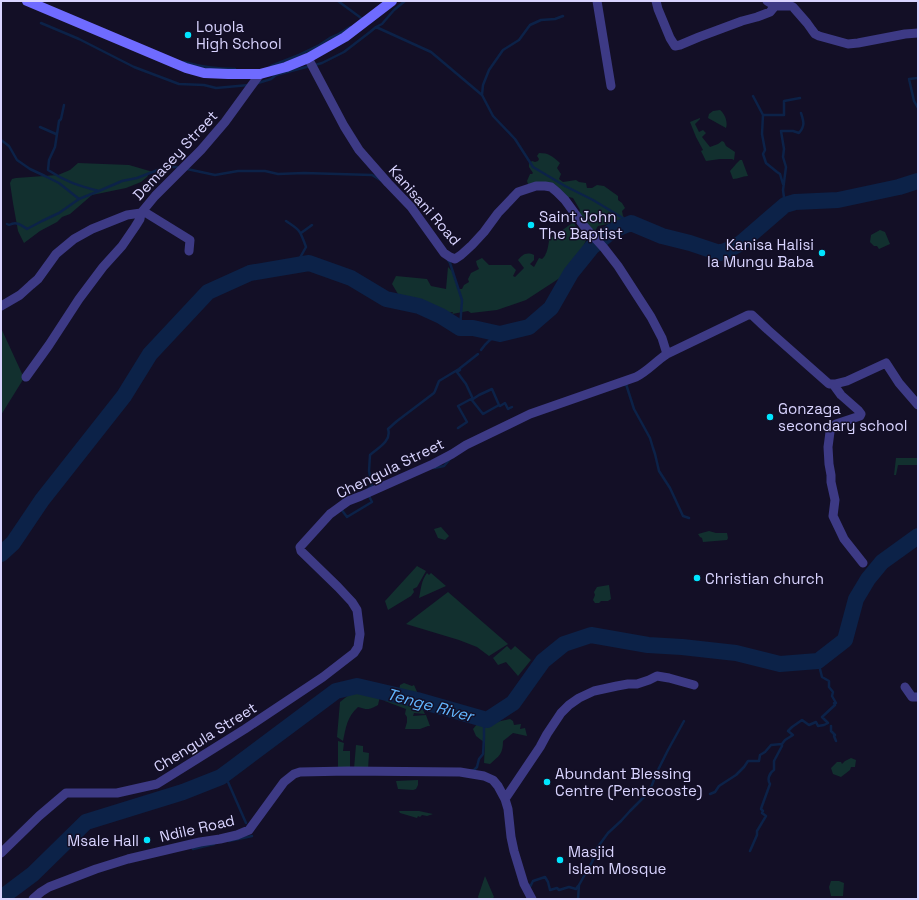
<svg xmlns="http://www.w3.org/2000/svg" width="919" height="900" font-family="'Space Grotesk',sans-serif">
<rect width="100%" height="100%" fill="#130f26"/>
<!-- green -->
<path fill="#12302f" d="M720,110C725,114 728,122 726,128L708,118L709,114L713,111Z
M700,118V119L695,124L699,132L703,130L706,133L702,137L710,147L718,144L722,141L724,142L726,146L735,152L734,160L732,159H720L706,161L701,151L703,150L696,137L690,122Z
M539,153C549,153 552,156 560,163L557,168L561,174L559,179L563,182L576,180L579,182L586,183L587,188H592L597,185L604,186L618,196V200L622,203L625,208L622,211L623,216L626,219L625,221L624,224H608L598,226L595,231H593L578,215L580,210L573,198L569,197L565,201L563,194L528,184L527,181L530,174H532L533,173L529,167V163L532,161L535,162L538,161L539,159L537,156Z
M740,160H742L748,176C742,176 739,179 733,179L730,171L736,164Z
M78,163L129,165L153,172L149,174L147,177L141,182L126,188L92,195L70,214L62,217L57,222L40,231L24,243L18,231L13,203L10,183L12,179L16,178L58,175L70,170Z
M574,222L577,230L580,231L587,238L582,249L578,254V257L575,261L572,263L568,267L569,272L526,300L497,310L471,313L468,311L452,314L453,312L448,313L427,306L398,294L392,284L396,276L427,279L431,286L446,289L448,267L453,272L458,289H462L464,285L469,282L468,279L471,273L479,269L477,265L476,261L482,258L489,265H511L516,270L513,276L515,277L524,268L518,260C523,254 527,252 534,255V260L530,264L534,267L539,258L542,259C547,255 548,247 549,241L548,240Z
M880,230L885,232L890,244L879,249L877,246H874L870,242L871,235Z
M1,328L24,378L1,415Z
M896,458H918V465H898L896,475H894Z
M441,527L449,536L445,540L438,538L434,529Z
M709,531L716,533H727L728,538L727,540L703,542L702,538L700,537L698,534Z
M417,566L426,571L417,587L413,589L414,592L411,596L388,610L385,601Z
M427,573L429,575L431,573L446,586L419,598C421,589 421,581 427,573Z
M609,585L611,599L608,601H601L599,603H595L593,600L595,595L594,592L597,587Z
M448,592L508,644L489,656L477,647L459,640L406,624Z
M507,646L511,650L515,646L531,660L518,676L506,662L498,665L493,658Z
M404,683L412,686L414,685L418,694L399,691L400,685Z
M359,689L380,696L378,705C369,710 368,710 358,707C347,717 346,727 343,741L337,737L340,702L355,690Z
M390,699L407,703L408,701L420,704L425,714L414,713L413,716L426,715L430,726H428L420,729H405L407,722V717L405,714L406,709L382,700L386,701Z
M510,719L513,721L514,725L521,724L520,729L525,728L527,736L513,733L503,741C503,754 499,756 490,764L484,763L485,743L476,736L473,729L478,723L486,726L492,723Z
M338,741L344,743L343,751H350V769L338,768Z
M356,745L363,746V752L369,753L368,770L354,769Z
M851,758L856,760L855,767H851L850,770C847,772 844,775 841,777L833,774L831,768L837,762H841L842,764L845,761Z
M418,780V785L416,789L413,790L398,789L396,781Z
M399,811H419L433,814L427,816L422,815L420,817L418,816L417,818L400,813Z
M485,876L494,897L492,899H479L478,897Z
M831,881H839L844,883L843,896H831L829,887Z"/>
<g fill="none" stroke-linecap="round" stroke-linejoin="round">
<!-- stream -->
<path stroke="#0c2248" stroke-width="2.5" d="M338,1L361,18
M41,23L79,39L134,67L179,84L204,85L216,88L249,85
M376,27L431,52L482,95L493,116L515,139L533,167L565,186L593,200L631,223
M184,62C201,67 217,69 235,69
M315,65L322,63L344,52L370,32L376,27L382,24L394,10L405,1
M271,66L299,55L318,46L330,38L337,35L350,27
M918,78L909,79L914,101L918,108
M258,83L271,79L276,75L310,66
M482,95L483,85L489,70L503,50L519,40L530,25L541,20L555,19L563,16
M753,96L763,115L762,134L765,150L763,154L766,163L777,172L780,174L783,184
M64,105L61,119L59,121L55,147L49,160L48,170C66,182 79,186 99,191
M763,115H784V101L800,98
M40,127L56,134
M1,140L9,146L17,160L30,169L45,176L59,183L79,199
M187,169L215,175L238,171H265L278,174L304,173L372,175L382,181
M785,205L783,190L786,167L783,157L784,149L781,131H793L799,133C805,126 804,122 801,113
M286,221C300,230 300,230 306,247L296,265
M7,224L9,225C17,221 21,225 27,229L42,221L59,213L79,199L99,191L122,181L137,178L163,168L170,167H177
M301,233L312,225
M448,260L450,263L462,300L460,328
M481,350C485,344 493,336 500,334
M624,385L626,384L634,409L650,438L653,448L655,454L659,471L670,488L683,516L689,518
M499,405L500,406L505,403L508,409L512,407
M458,428L467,422L458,406L471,399L483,414L499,405L492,389L479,395L473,399L466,384L457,372L460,370
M434,468L444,466L450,459
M369,488L372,486L369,471L370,455C378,448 392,441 388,429L397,421L434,393L435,391L439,381L459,369L478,354
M341,509L347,517L372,502L369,496L371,495
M865,573L868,579
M831,726V731L835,735L834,736L836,741
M471,771L474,770L477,767L479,759L483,754L484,738V727L487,720
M221,777L228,782L246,823
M710,794L715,792L719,786L736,775L744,767L748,761H759L760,755L765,752L771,745L782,744L785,740L793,735L788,731L792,727L802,720L809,725L816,722L818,726L824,725L828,723L822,717L835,705L834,703H836L832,696L833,692L829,687V681L822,677L818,661
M229,841L252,836
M193,849L214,844
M750,851L757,835V831L766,816L762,813L763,811L761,809L762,806L770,784C767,780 769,773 774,770V761L782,746V744
M529,885L530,887L533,881L545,877L548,882L550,890L557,888L559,890L569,887L576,889L578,886
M578,899L579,885L592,862L596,853L597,848L608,833L621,821L630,811L647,794L652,785L657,772L668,750L684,721"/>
<!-- river -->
<path stroke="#0c2248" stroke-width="16" d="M1,554L13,543L42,500L124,396L150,354L208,292L250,273L309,263L351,278L386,299L419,306L441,316L460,328H473L500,334L529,327L551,308L571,273L592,247L612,231L631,223L662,236L690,243L720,253L730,249L741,243L785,205L795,202L838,200L899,187L918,181
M1,898L33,874L86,822L183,792L221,777L336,691L357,686L417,700L487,720L513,703L543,661L564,644L591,635L648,645L682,647L736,653L780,664L818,661L845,640L856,599L868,579L882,562L918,536"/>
<!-- minor -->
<path stroke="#3d3a85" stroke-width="9" d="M597,1L611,86
M656,1L658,9L670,38L675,46L680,45L699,37L742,21L757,17L770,12L775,6
M767,1L775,6H791L793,7L807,23L812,30L815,34L819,36L848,44L858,43L905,34L918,33
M308,58L344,126L359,150L388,183L411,207L444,253L450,257L455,259L461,255L472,245L484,232L498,213L518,192L536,186H545L551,187L557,192L565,200L584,226L604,248L618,266L651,317L662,338L667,354
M143,211L190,240L189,251
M1,306L20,295L31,285L38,279L56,254L74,239L92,229L127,215L141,213L155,196L201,150L225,122L260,74
M26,377L49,345L79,299L103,267L122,246L135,227L140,219L141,213
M833,384L841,395L858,410L861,414L860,416L836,424L831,429L830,432L828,447L829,464L831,475V482L835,500L833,516L844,539L863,563
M905,687L912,697H918
M505,799L540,747L547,734L561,713L569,705L579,698L594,691L617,686L628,684H637L649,680L657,676L669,678L694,685
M1,853L39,816L66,793H117L157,784L245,729L323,677L354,653L358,647L360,634L357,610L352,602L338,587L301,551L300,547L330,514L348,501L361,496L433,464L452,454L466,445L530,414L636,377C648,371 656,361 667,354L748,315H752L768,330L829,384H835L847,381L886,363L899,383L918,405
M33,899L41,892L49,887L96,869L128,859L200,842L220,839L237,835L249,830L284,782L294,774L300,772L348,771L460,772L484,776L493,780L498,786L505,799L508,809L511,837L514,851L524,884L532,899"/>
<!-- secondary -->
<path stroke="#6f6bff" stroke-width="10" d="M27,1L186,68L204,73L228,74H260L286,67L308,58L345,37L392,1"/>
</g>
<!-- markers -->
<g fill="#00e5ff" stroke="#130f26" stroke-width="1.5">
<circle cx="188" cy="35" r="4"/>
<circle cx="531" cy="225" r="4"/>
<circle cx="822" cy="253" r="4"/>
<circle cx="770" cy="417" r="4"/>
<circle cx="697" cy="578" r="4"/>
<circle cx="547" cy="782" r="4"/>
<circle cx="147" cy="840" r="4"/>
<circle cx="560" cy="860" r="4"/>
</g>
<g text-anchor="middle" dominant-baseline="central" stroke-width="3" stroke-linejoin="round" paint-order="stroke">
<!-- poi labels -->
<g font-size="15" fill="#d9d4ff" stroke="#130f26" text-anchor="start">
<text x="196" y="26">Loyola<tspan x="196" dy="17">High School</tspan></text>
<text x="539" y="216">Saint John<tspan x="539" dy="17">The Baptist</tspan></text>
<text x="814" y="244" text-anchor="end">Kanisa Halisi<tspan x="814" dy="17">la Mungu Baba</tspan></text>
<text x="778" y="408">Gonzaga<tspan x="778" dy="17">secondary school</tspan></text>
<text x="705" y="578">Christian church</text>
<text x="555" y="773">Abundant Blessing<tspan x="555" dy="17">Centre (Pentecoste)</tspan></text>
<text x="139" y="840" text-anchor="end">Msale Hall</text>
<text x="568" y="851">Masjid<tspan x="568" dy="17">Islam Mosque</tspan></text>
</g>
<!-- street labels -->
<g font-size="15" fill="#d9d4ff" stroke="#130f26">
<text transform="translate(175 155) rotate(-47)">Demasey Street</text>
<text transform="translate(425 205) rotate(49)">Kanisani Road</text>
<text transform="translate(390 468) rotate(-26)">Chengula Street</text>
<text transform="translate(205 737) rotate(-32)">Chengula Street</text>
<text transform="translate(197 828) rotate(-13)">Ndile Road</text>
</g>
<!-- water labels -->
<g font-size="16" font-style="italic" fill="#62b6ff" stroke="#130f26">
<text transform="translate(430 705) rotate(15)">Tenge River</text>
</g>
</g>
<!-- border -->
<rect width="919" height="900" fill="none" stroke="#d9d4ff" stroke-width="4"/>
</svg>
